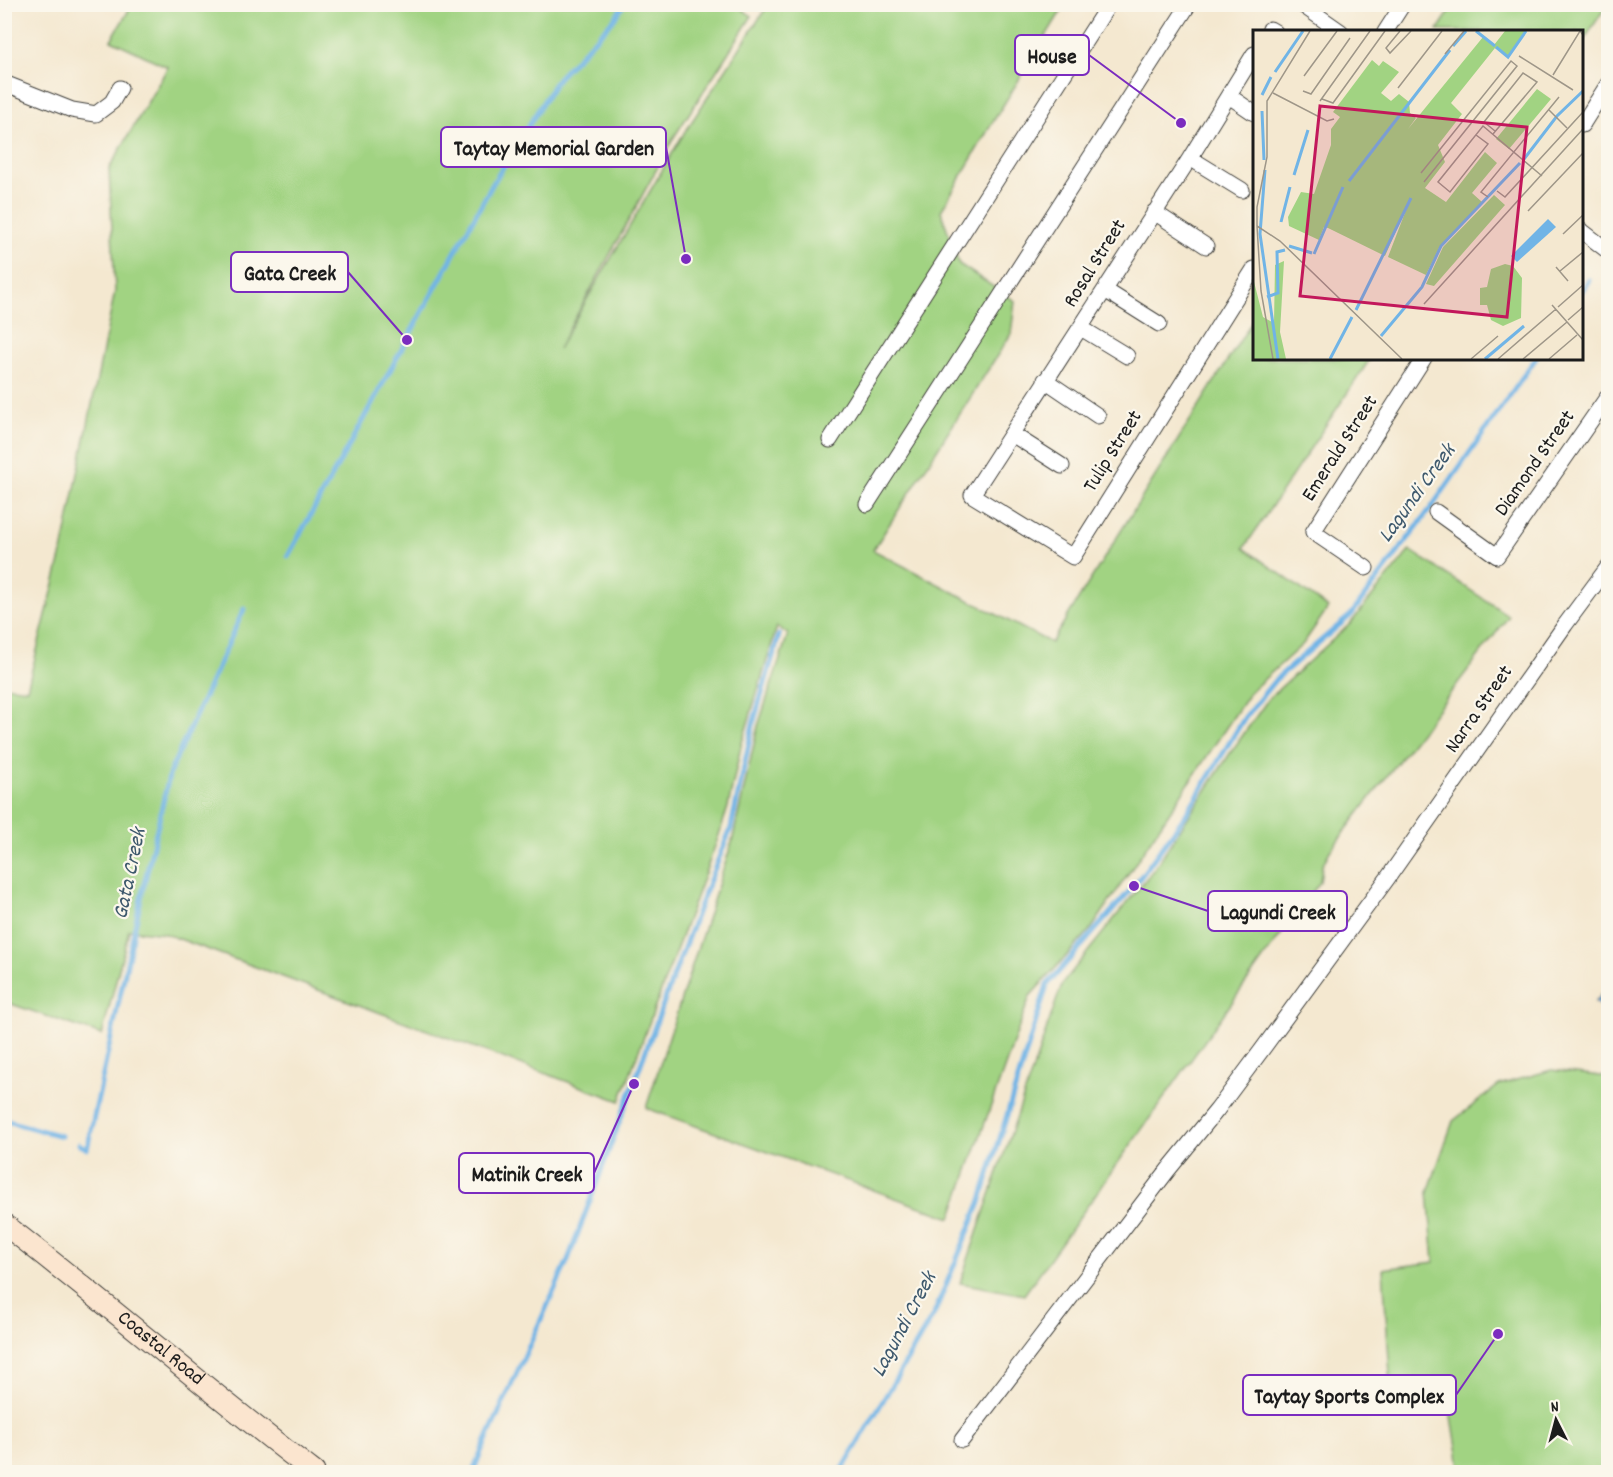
<svg xmlns="http://www.w3.org/2000/svg" width="1613" height="1477" font-family="Dekko,sans-serif">
<rect width="100%" height="100%" fill="#fbf7ec"/>
<filter id="ink" filterUnits="userSpaceOnUse"><feTurbulence type="fractalNoise" baseFrequency=".0167" numOctaves="2"/><feDisplacementMap in="SourceGraphic" scale="12" xChannelSelector="R" yChannelSelector="G"/><feConvolveMatrix kernelMatrix="1 2 1 2 8 2 1 2 1" color-interpolation-filters="sRGB"/></filter>
<filter id="wash" filterUnits="userSpaceOnUse"><feTurbulence type="fractalNoise" baseFrequency=".008" numOctaves="4" result="noise"/><feDisplacementMap in="SourceGraphic" scale="24" xChannelSelector="R" yChannelSelector="G"/><feGaussianBlur stdDeviation="1.35" result="paint"/><feColorMatrix in="noise" values="0 0 0 0 0 0 0 0 0 0 0 0 0 0 0 0 0 1.4 0 .05"/><feComposite in="paint" operator="in"/></filter>
<g filter="url(#wash)">
<rect width="100%" height="100%" fill="#f4e8d0"/>
<!-- green -->
<path fill="#a1d382" stroke="#5e784f" stroke-width="1.5" d="M734,4L752,16L676,134L558,349L681,138L768,5H1065L991,125L941,211L959,264L1015,301L1011,334L873,550L1051,643L1254,318V358L1370,359L1244,548L1328,608L1303,644L1250,692L1092,928L1030,996L951,1218L646,1108L732,842L758,726L788,634L777,627L741,746L728,807L718,838L620,1101L166,934L129,930L102,1035L5,1002V686L27,689L61,557L115,291L109,169L168,67L111,40L132,5Z
M1454,5V4L1607,5L1582,43V32L1437,31Z
M1410,550L1509,616L1330,851L1322,866L1320,882L1265,956L1024,1295L960,1283L1062,984L1154,869L1231,752L1269,698L1350,624Z
M1551,1070L1608,1077V1472H1461L1449,1398L1392,1405L1383,1269L1434,1262L1428,1192L1453,1121L1499,1085Z"/>
<!-- water -->
<path fill="#70b4e6" stroke="#466881" stroke-width="1.5" d="M1608,986V1012L1595,1002Z"/>
<g fill="none" stroke-linecap="round" stroke-linejoin="round">
<!-- stream -->
<path stroke="#70b4e6" stroke-width="5" d="M1582,291L1589,280
M288,556L492,185L558,78L615,18L624,4
M4,1120L61,1136
M79,1144L87,1149L143,889L170,772L244,609
M473,1472L481,1452L568,1260L700,905L731,828L753,724L779,635
M841,1472L934,1314L980,1203L1047,985L1134,886L1185,816L1245,717L1276,679L1351,615L1431,508L1536,358"/>
</g>
</g>
<g filter="url(#ink)">
<g fill="none" stroke-linecap="round" stroke-linejoin="round">
<defs>
<path id="street" d="M1301,4L1341,32
M1269,32L1270,29L1275,32
M1385,32L1403,4
M1254,54L1190,158L972,495L1073,557L1254,269
M4,83L72,110L96,114L112,102L120,88
M1229,96L1254,113
M1582,125L1608,84
M1190,158L1242,190
M1154,212L1206,246
M1582,231L1608,251
M1105,290L1159,324
M1081,328L1127,356
M1045,380L1098,416
M1012,434L1062,466
M830,440L1109,4
M867,504L1189,4
M1436,512L1497,556L1608,396
M1366,568L1313,532L1424,358
M962,1440L1168,1170L1217,1110L1261,1051L1387,879L1565,625L1608,567"/>
<g id="secondary">
<path id="s1" d="M4,1224C109,1305 209,1392 314,1472"/>
</g>
</defs>
<!-- street casing -->
<use href="#street" stroke="#3c3b37" stroke-width="17"/>
<!-- secondary casing -->
<use href="#secondary" stroke="#3c3b37" stroke-width="23"/>
<!-- street -->
<use href="#street" stroke="#fff" stroke-width="15"/>
<!-- secondary -->
<use href="#secondary" stroke="#fbe5cf" stroke-width="21"/>
</g>
</g>
<g text-anchor="middle" dominant-baseline="central" stroke-width="4.5" stroke-linejoin="round" paint-order="stroke">
<!-- street labels -->
<g font-size="21" fill="#1c1c1c" stroke="#fbf7ec">
<text transform="translate(1096 264) rotate(-58)">Rosal Street</text>
<text transform="translate(1341 449) rotate(-57)">Emerald Street</text>
<text transform="translate(1114 452) rotate(-58)">Tulip Street</text>
<text transform="translate(1536 464) rotate(-55)">Diamond Street</text>
<text transform="translate(1480 710) rotate(-55)">Narra Street</text>
<text stroke="none"><textPath href="#s1" startOffset="200">Coastal Road</textPath></text>
</g>
<!-- water labels -->
<g font-size="22" font-style="italic" fill="#3e596d" stroke="#fbf7ec">
<text transform="translate(1418 494) rotate(-54)">Lagundi Creek</text>
<text transform="translate(131 874) rotate(-78)">Gata Creek</text>
<text transform="translate(905 1325) rotate(-62)">Lagundi Creek</text>
</g>
</g>
<!-- overview -->
<g transform="translate(1253 30)">
<rect width="330" height="330" fill="#f4e8d0"/>
<path d="M252,1H272L255,26L242,18L198,73L209,84L185,115L192,132L172,158L193,172L232,122L244,133L219,163L229,172L186,218L173,245L135,227L158,167L132,226L75,198L71,197L66,210L36,196L35,187L48,162L61,164L78,115V99L87,87L80,82L119,30L126,36L130,31L146,42L128,63L138,71L146,64L156,72L157,83L163,88L155,99L230,7L241,15ZM284,59L298,69L256,119L243,109ZM241,165L252,175L181,256L173,254L190,217ZM31,231L27,302L33,329H0V248L10,287L21,293L22,235ZM252,234L260,236L269,248L268,288L250,296L238,290L234,275H227V258L234,257L238,239Z" fill="#a1d382"/>
<path d="M295,189L303,197L264,232L258,226Z" fill="#70b4e6"/>
<path fill="none" stroke="#70b4e6" stroke-width="3" d="M223,1L242,16M200,16L213,1M243,17L255,27L273,1M22,42L50,1M9,65L18,47M9,81L11,130M271,129L304,86L330,61M12,140L7,204L25,329M41,145L55,100M96,151L197,20M28,192L37,157M36,216L59,223M61,224L90,157M14,267L25,263L24,222L32,220M103,280L158,168M128,306L169,257L188,216L267,133M77,329L99,287M232,329L271,296"/>
<path fill="none" stroke="#9e9688" stroke-width="1.5" d="M57,1L14,71V127L4,177V196L27,211L149,329M147,1L133,18L137,23L158,1M192,24L211,1M266,26L320,60M300,45L327,1L330,5M51,46L84,1M145,58L189,1M50,61L58,64L97,8M20,63L74,91L81,89M69,69L80,73L132,1M67,71L117,1M296,80L314,98M240,104L284,52L270,43L231,92L242,101M223,105L235,114L197,162L185,152L230,96L289,146M168,143L258,31L264,36L171,152M244,161L252,167L330,82M235,167L228,162L306,67M275,181L330,123M4,196L8,261L20,329M310,204L330,185M303,237L315,251M307,241L330,222M171,274L330,99M299,275L330,310M305,277L330,255M315,290L330,277M218,329L245,306M245,329L303,279M270,329L314,292M296,329L324,305"/>
<path fill="#c2185b" fill-opacity="0.15" stroke="#c2185b" stroke-width="3" d="M67,76L274,97L254,287L47,266Z"/>
<rect width="330" height="330" fill="none" stroke="#1c1c1c" stroke-width="3"/>
</g>
<!-- callouts -->
<path fill="none" stroke="#7b2cbf" stroke-width="2" d="M1181 123L1089 55M686 259L666 147M407 340L348 272M1134 886L1208 911M634 1084L594 1173M1498 1334L1456 1395"/>
<g fill="#7b2cbf" stroke="#fbf7ec" stroke-width="2">
<circle cx="1181" cy="123" r="6"/>
<circle cx="686" cy="259" r="6"/>
<circle cx="407" cy="340" r="6"/>
<circle cx="1134" cy="886" r="6"/>
<circle cx="634" cy="1084" r="6"/>
<circle cx="1498" cy="1334" r="6"/>
</g>
<g fill="#fbf7ec" stroke="#7b2cbf" stroke-width="2">
<rect x="1015" y="35" width="74" height="40" rx="6"/>
<rect x="441" y="127" width="225" height="40" rx="6"/>
<rect x="231" y="252" width="117" height="40" rx="6"/>
<rect x="1208" y="891" width="139" height="40" rx="6"/>
<rect x="459" y="1153" width="135" height="40" rx="6"/>
<rect x="1243" y="1375" width="213" height="40" rx="6"/>
</g>
<g font-size="22" text-anchor="middle" font-weight="bold" fill="#1c1c1c">
<text x="1052" y="63">House</text>
<text x="554" y="155">Taytay Memorial Garden</text>
<text x="290" y="280">Gata Creek</text>
<text x="1278" y="919">Lagundi Creek</text>
<text x="527" y="1181">Matinik Creek</text>
<text x="1349" y="1403">Taytay Sports Complex</text>
</g>
<!-- margin -->
<rect width="1613" height="1477" fill="none" stroke="#fbf7ec" stroke-width="24"/>
<!-- north arrow -->
<g transform="translate(1556 1420) rotate(354)" stroke="#fbf7ec" stroke-width="4.5" paint-order="stroke">
<path d="M0-4.5L10 22L0 15L-10 22Z" fill="#1c1c1c"/>
<text y="-9" font-size="16" font-weight="bold" text-anchor="middle" fill="#1c1c1c">N</text>
</g>
</svg>
